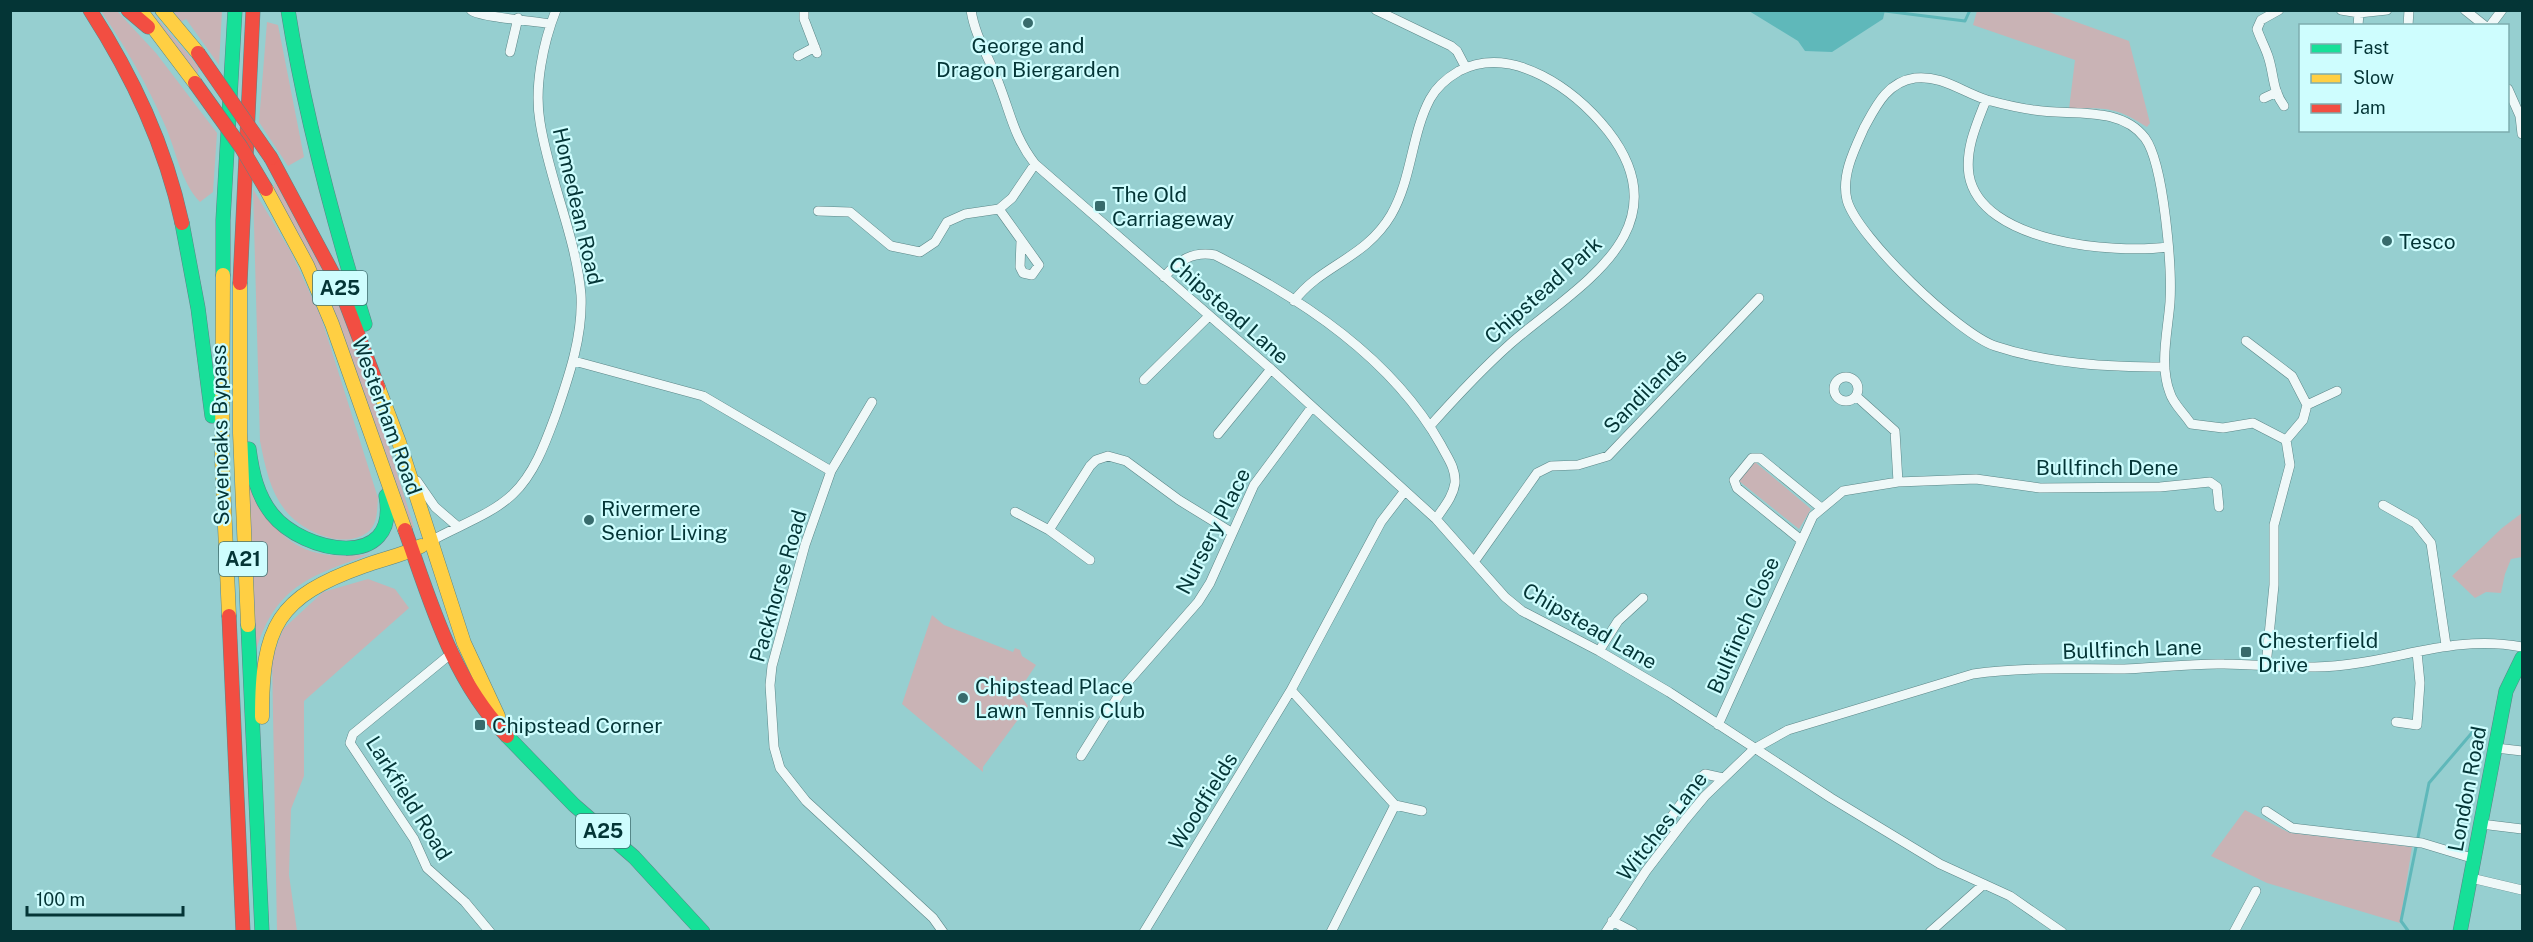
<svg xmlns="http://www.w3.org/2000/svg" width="2533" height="942" font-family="'Public Sans',sans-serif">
<rect width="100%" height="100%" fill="#96cfd0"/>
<!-- green -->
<path fill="#c9b3b5" d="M101,11H117L156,53L217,133L213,192L200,202C180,181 176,149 164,123C147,84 125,46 101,11Z
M151,11L199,67L197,76Z
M173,11H222L219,65L186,19L181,22Z
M1977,11H2046L2129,41L2150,123L2147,127C2117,107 2104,107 2069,109L2075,60L1973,25Z
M267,22L278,25L304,157L288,166L259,122Z
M275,179L341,305L367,377L414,527L411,529L274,188Z
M253,189L291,252L321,317L378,498C377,509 378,524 368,532C344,551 301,531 285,510C270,491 265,466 260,441Z
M1755,462L1811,509L1799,529L1739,481Z
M249,483C277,543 304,562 371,554C307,577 273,587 254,658Z
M2522,513V557L2511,559L2505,574L2501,593L2486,592L2475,598L2452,576L2502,528Z
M368,579L395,589L409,608L304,701V776L291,809L289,875L297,931H277L272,659L283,629L323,592Z
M932,615L944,625L1013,652L1015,648L1020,650L1022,656L1036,665L1018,692L1028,706L983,767V772L902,704Z
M2245,810L2290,833L2412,847L2400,923L2267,883L2211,856Z"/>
<!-- water -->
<path fill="#5fb8ba" d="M1885,10L1883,19L1832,52L1805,51L1798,41L1749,11Z"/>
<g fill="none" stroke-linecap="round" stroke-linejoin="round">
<!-- stream -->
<path stroke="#5fb8ba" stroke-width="3" d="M1877,10L1965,21L1970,10
M2409,932L2401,921L2429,783L2476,728"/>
<defs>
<path id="street" d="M471,10C477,17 536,21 551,24
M804,10V19L817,53
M971,10C975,37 990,59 999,84C1011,115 1014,137 1035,164L1271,369L1436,519L1505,597L1522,611L1599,651L1669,692L1831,798L1940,864L2010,896L2062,932
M1376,10L1451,46L1457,51L1466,68
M2279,10L2261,20L2257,29C2260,38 2265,47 2268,56C2274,73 2272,90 2284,106
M2341,10L2359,13L2387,10
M2465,10L2485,26
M2358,26L2359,13
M2408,26L2409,10
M2490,26L2502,10
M510,52L518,18
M798,56L815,47
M2508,89L2520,116L2522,134
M2264,98L2277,92
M1986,100C1977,123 1965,149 1969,175C1981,243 2113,254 2168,247
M999,209L1039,265L1032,275L1023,273L1020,267L1021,241
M818,211L850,212L891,246L920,252L935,242L947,222L965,214L999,209L1012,198L1035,164
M1164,277C1179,260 1193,251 1215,255C1302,299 1392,358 1441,445C1447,457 1456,468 1455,483C1453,497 1443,508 1436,519
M1294,301C1321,265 1365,259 1391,215C1412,179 1411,135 1430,99C1437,86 1447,78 1459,71C1513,43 1576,91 1608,131C1633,163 1644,198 1624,236C1602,278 1545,313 1509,345C1481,370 1455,398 1430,426
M2246,341L2292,376L2307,405
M574,361L703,396L831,471L805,545L772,666L770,685L774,747L780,768L806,801L933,918L943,932
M2165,367C2108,367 2049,364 1995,346C1959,334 1857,237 1847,200C1841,176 1854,150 1864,128C1876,106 1887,82 1915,78C1942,75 1962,92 1987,100C2002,104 2018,108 2034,110C2070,116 2120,105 2145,138C2164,164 2172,268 2170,302C2168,330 2159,365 2170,393C2173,404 2185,414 2191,424L2223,428L2253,423L2286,440L2290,465L2274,525V585L2266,666
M1834 389a12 12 0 1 1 24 0a12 12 0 1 1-24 0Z
M1144,380L1209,316
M1856,396L1895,431L1898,482
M1218,434L1271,369
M2286,440L2303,420L2307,405L2337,391
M831,471L872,402
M417,481L435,507L457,526
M2383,505L2415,523L2431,543L2446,645
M1015,512L1049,530L1090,560
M1049,530L1090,466L1096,460L1108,456L1126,461L1179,500L1231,532
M1801,540L1737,488L1734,480L1752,458H1760L1820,507
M431,541C457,526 491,515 513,494C535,473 546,441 556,414C569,376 583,336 581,295C576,236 549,180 540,122C534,87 543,43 556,10
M1474,562L1537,473L1551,466L1578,465L1608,456L1759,298
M1599,651L1618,621L1643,598
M453,652L353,734L350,743L414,839L427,868L465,902L490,932
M2396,722L2417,725L2420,683L2417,652
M1718,725L1813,516L1843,491L1898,482L1976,479L2040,488L2160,487L2210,482L2217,487L2219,507
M2496,748L2522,751
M1081,756L1126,684L1198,602L1210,583L1254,485L1312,407
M1395,805L1422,811
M2266,811L2292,828L2422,843L2475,859
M2481,824L2522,829
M1676,831L1671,825L1672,816L1700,778L1705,774L1723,778
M2471,878L2522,890
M1612,921L1633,932
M1144,932L1291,690
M1331,932L1395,805L1291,690L1381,522L1404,492
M1606,932L1646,871L1685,820L1705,796L1754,749L1788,730L1973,674C2020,667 2068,669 2115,669C2151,669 2188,663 2224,664C2254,664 2285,668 2315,667C2388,666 2449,633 2522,647
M1930,932L1984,884
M2234,932L2256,891"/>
<path id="fast" d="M288,10C305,117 333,221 365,324
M182,223L198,308L212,416
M223,275V220L235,10
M249,449C252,472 257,495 272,514C303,553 400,572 386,496
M248,625L262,932
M507,736L574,805L634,857L703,932
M2460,932L2506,691L2522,658"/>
<path id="slow" d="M140,10L195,83
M162,10L198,53
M266,189L307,265L332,324L405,530
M223,275L222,460L229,616
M240,283V433L248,625
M378,387L399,442L464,643L498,716
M262,717C262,626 277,597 364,566C383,559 403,555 421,546"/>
<path id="jam" d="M90,10C133,77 165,145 182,223
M128,10L148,27
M271,158L339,285L378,387
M240,283L253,10
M405,530C431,603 452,679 507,736
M229,616L243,932"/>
</defs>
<!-- street casing -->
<use href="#street" stroke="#5b8687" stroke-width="10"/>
<!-- fast casing -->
<use href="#fast" stroke="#5b8687" stroke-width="15"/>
<!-- slow casing -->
<use href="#slow" stroke="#5b8687" stroke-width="15"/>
<!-- jam casing -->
<use href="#jam" stroke="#5b8687" stroke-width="15"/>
<!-- street -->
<use href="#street" stroke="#eff8f8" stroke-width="9"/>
<!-- fast -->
<use href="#fast" stroke="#16e098" stroke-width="14"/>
<!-- slow -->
<use href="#slow" stroke="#ffcf43" stroke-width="14"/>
<!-- jam -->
<use href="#jam" stroke="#f24e42" stroke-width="14"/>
<defs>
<path id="jam-bridge" d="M198,53L271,158
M195,83L241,147L266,189"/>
</defs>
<!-- jam-bridge casing -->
<use href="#jam-bridge" stroke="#5b8687" stroke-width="15" stroke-linecap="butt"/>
<!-- jam-bridge -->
<use href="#jam-bridge" stroke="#f24e42" stroke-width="14"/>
</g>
<!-- markers -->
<g fill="#376b6c" stroke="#cefdfe" stroke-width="2">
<circle cx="1028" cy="23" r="6"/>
<rect x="1094" y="200" width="12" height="12" rx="3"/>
<circle cx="2387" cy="241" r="6"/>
<circle cx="589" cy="520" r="6"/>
<rect x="2240" y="646" width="12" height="12" rx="3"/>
<circle cx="963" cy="698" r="6"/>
<rect x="474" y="719" width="12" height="12" rx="3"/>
</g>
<g text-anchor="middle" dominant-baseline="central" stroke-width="4.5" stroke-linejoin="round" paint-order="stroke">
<!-- shield labels -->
<g fill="#cefdfe" stroke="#417172" stroke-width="1.5">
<rect x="313" y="271" width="54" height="34" rx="4.5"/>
<rect x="219" y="542" width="48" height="34" rx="4.5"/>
<rect x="576" y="814" width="54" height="34" rx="4.5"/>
</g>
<g font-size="20" font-weight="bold" fill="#043536">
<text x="340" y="288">A25</text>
<text x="243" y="559">A21</text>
<text x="603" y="831">A25</text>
</g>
<!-- poi labels -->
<g font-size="21" fill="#043536" stroke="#cefdfe" text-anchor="start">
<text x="1028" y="45" text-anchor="middle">George and<tspan x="1028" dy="24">Dragon Biergarden</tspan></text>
<text x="1112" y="194">The Old<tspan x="1112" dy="24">Carriageway</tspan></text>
<text x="2399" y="241">Tesco</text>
<text x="601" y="508">Rivermere<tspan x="601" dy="24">Senior Living</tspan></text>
<text x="2258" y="640">Chesterfield<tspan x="2258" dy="24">Drive</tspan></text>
<text x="975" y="686">Chipstead Place<tspan x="975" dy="24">Lawn Tennis Club</tspan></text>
<text x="492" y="725">Chipstead Corner</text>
</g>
<!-- street labels -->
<g font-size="21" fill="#043536" stroke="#cefdfe">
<text transform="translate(578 206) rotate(77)">Homedean Road</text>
<text transform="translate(1543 290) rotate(-42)">Chipstead Park</text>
<text transform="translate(1229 310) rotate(41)">Chipstead Lane</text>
<text transform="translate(1645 391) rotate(-46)">Sandilands</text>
<text transform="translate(387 416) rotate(70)">Westerham Road</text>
<text transform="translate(220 435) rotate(-91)">Sevenoaks Bypass</text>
<text x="2107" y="467">Bullfinch Dene</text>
<text transform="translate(1213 531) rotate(-63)">Nursery Place</text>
<text transform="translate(778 586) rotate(-74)">Packhorse Road</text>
<text transform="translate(1743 625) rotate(-66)">Bullfinch Close</text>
<text transform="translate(1590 626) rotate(30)">Chipstead Lane</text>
<text transform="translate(2132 649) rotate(-2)">Bullfinch Lane</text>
<text transform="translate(2467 789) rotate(-79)">London Road</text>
<text transform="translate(409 798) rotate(58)">Larkfield Road</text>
<text transform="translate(1203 801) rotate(-58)">Woodfields</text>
<text transform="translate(1662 826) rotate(-52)">Witches Lane</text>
</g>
</g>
<!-- border -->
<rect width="2533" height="942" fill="none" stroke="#043536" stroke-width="24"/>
<!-- legend -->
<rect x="2299" y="24" width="210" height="108" fill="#cefdfe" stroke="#7dadae" stroke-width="1.5"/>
<rect x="2311" y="44" width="30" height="9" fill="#16e098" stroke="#7dadae" stroke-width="1.5"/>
<text x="2353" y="54" font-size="18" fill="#043536">Fast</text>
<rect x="2311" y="74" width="30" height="9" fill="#ffcf43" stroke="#7dadae" stroke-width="1.5"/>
<text x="2353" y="84" font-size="18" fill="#043536">Slow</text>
<rect x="2311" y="104" width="30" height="9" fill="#f24e42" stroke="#7dadae" stroke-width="1.5"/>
<text x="2353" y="114" font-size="18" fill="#043536">Jam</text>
<!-- scale -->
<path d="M27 906v9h156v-9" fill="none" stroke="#043536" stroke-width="3"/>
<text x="36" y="906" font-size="18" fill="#043536" stroke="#cefdfe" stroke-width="4.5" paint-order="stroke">100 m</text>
</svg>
